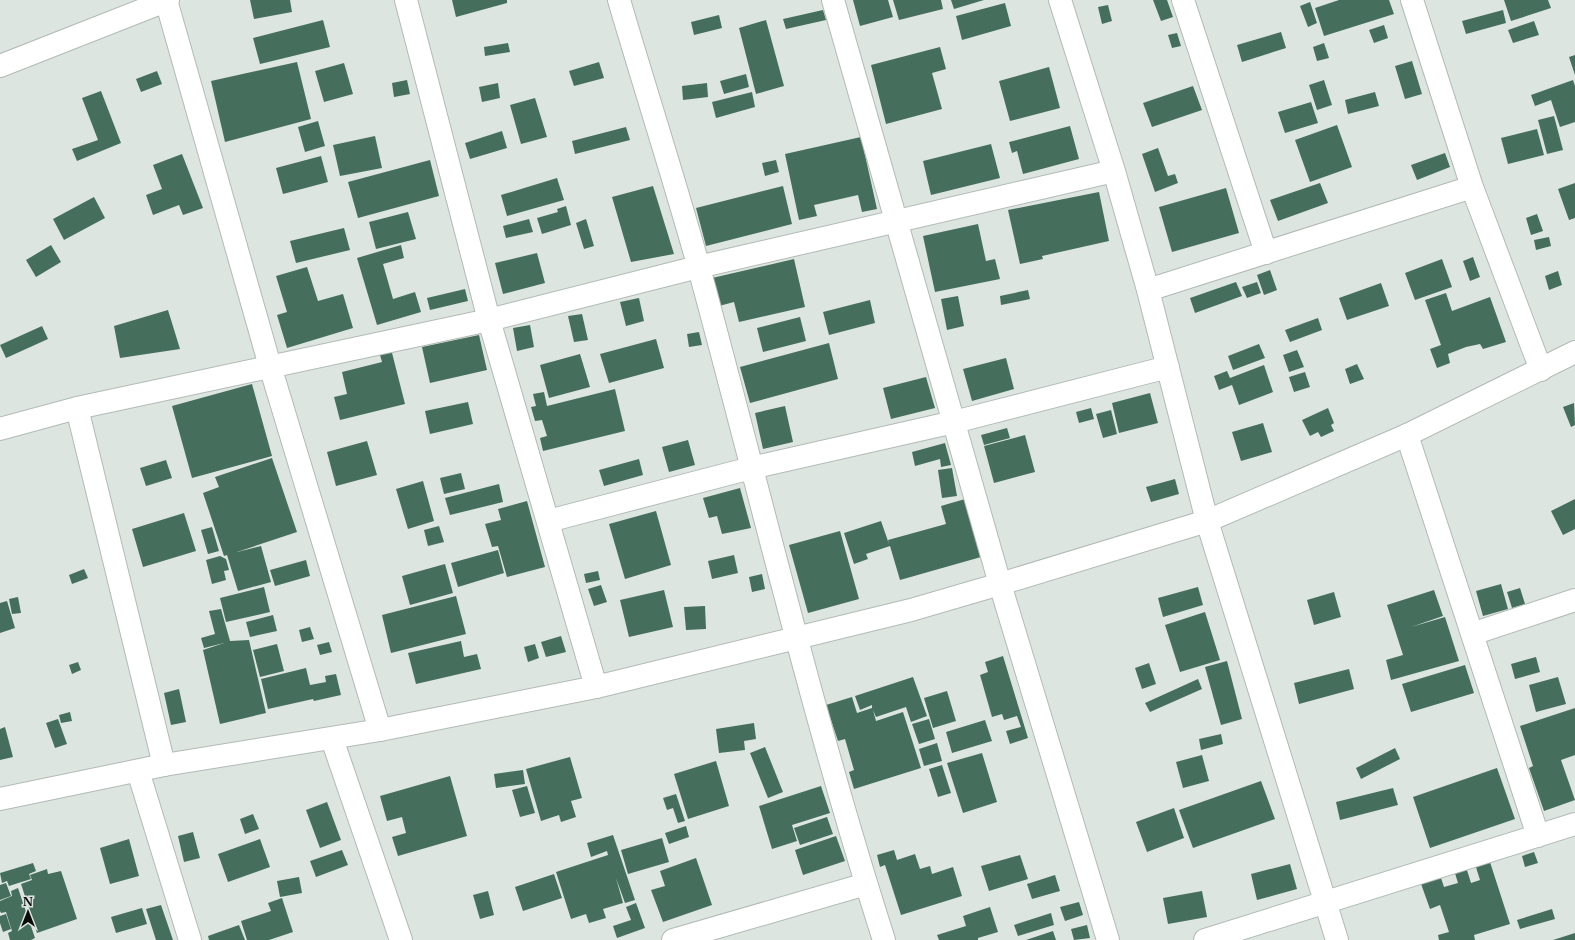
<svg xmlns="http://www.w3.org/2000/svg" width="1575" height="940" font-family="'Libre Baskerville',serif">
<rect width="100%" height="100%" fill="#dde5e1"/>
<!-- building -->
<path fill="#456f5c" d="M250,0H290L292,12L254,19Z
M452,0H507V3L456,17Z
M853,0H888L893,17L860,26Z
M893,0H941L943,9L899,20Z
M951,0H984L954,9Z
M1153,0H1167L1173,17L1161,21Z
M1339,0H1389L1394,14L1324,36L1315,8Z
M1504,0H1548L1551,8L1511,21Z
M1310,2L1317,23L1308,27L1300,6Z
M1005,3L1011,26L962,40L956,16Z
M1108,5L1112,21L1102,24L1098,7Z
M823,10L826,20L786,29L783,19Z
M1503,10L1506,23L1466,34L1462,21Z
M719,15L722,28L694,35L691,22Z
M323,20L330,47L260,64L253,38Z
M766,20L784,86L756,94L739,28Z
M1534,21L1539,35L1513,43L1508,30Z
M1384,25L1388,38L1374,43L1369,30Z
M1281,32L1286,48L1242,62L1237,45Z
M1177,33L1181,46L1172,48L1168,35Z
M508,43L510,52L485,56L484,47Z
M1324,43L1329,58L1317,61L1313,47Z
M940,47L946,69L932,73L942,109L886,124L871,65Z
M1575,55V75L1569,57Z
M1412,61L1422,94L1405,99L1395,66Z
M297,62L311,119L225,142L211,81Z
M599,62L604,78L574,86L569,71Z
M344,63L353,94L324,102L315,71Z
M1049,67L1060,108L1010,121L999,81Z
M157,71L162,84L141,92L136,79Z
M746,74L749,87L724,94L720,81Z
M407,80L410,94L394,97L392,83Z
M1324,80L1332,105L1317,110L1309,85Z
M1573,80L1575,86V122L1560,127L1551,100L1535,106L1531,95Z
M498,83L500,98L482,102L479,87Z
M707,83L708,97L683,100L682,86Z
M1193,86L1202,110L1152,127L1143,103Z
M101,91L121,143L77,161L72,149L98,140L82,98Z
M752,92L755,107L716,118L712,102Z
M1375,92L1379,106L1348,114L1345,100Z
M535,98L547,137L521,144L510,105Z
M1311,102L1318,123L1285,133L1278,112Z
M1554,116L1563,150L1547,154L1538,120Z
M318,121L325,146L305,152L298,127Z
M1337,125L1352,167L1310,182L1295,140Z
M1070,126L1079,159L1023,174L1017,151L1012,153L1009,142Z
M626,127L630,140L575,154L572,141Z
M1537,129L1544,155L1508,164L1501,138Z
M502,131L507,148L470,159L465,143Z
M375,136L382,168L340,176L333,145Z
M861,137L877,209L862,212L858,195L814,205L817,216L799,220L785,154Z
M991,144L1000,178L931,195L923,161Z
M1158,148L1168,176L1175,174L1178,183L1155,192L1142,154Z
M1445,153L1450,167L1417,180L1411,165Z
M182,154L203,208L183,215L179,205L153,215L146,195L162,189L153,165Z
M321,156L328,182L283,194L276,168Z
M430,160L439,196L358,218L348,182Z
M776,160L779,172L765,176L762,163Z
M557,178L564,200L507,216L501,195Z
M1320,183L1328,203L1278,221L1270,200Z
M1575,183V218L1569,220L1558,189Z
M653,186L674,254L631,262L612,197Z
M783,186L792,224L706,246L696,208Z
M1226,188L1239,233L1172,252L1159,207Z
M1099,192L1109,241L1042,256L1043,259L1020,264L1008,210Z
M94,197L105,218L64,240L53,219Z
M566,206L571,225L542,234L537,218L558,212L557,209Z
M408,212L416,239L376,249L369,222Z
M1537,214L1543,231L1531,235L1526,218Z
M529,219L533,232L506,238L503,226Z
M586,219L594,246L584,249L576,223Z
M978,224L986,261L995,259L1000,279L935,292L923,236Z
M344,228L350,250L296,263L290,241Z
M1549,237L1551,246L1536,250L1534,240Z
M51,245L61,262L36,277L26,260Z
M401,245L404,258L383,264L393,299L415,292L421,312L377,325L357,258Z
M537,253L545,283L503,294L495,263Z
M1473,257L1480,277L1470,281L1463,261Z
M794,259L805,307L739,322L734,302L719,306L712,278Z
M1442,259L1452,287L1415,300L1405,273Z
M307,267L318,301L343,294L353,328L287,348L277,315L287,312L276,276Z
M1270,270L1277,290L1264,295L1257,275Z
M1558,271L1562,285L1549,290L1545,276Z
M1236,282L1242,296L1195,313L1190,298Z
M1257,282L1261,293L1247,298L1242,287Z
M1381,283L1389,306L1347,320L1339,298Z
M465,289L468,301L430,310L427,298Z
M1028,290L1030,299L1001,305L1000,296Z
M1446,293L1452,311L1490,297L1506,342L1483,349L1480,344L1466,347L1448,354L1450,363L1437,368L1430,349L1441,345L1425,300Z
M958,296L964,326L947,330L941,299Z
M639,298L644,321L626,326L620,302Z
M870,300L875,323L829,335L823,312Z
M168,310L180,349L120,358L114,326Z
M582,314L588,340L574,342L568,316Z
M800,317L806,341L763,352L757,328Z
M1318,318L1322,330L1290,342L1285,330Z
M530,325L534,347L517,351L513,328Z
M42,326L48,339L6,358L0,345Z
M699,332L702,345L689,347L687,334Z
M479,335L487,370L430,383L422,347Z
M656,339L664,368L609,383L600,354Z
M829,343L838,379L750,403L740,367Z
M1259,344L1265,358L1233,370L1228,356Z
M390,345L405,404L340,420L334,397L347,394L342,372L382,362L378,348Z
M1297,350L1304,367L1289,372L1283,355Z
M580,354L590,387L549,398L540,365Z
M1006,358L1014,389L972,401L963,369Z
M1357,364L1364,379L1350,384L1345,369Z
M1264,365L1273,392L1239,405L1232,385L1219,390L1214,376L1227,371L1230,378Z
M1305,372L1310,387L1294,392L1289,377Z
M926,377L935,408L891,419L883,388Z
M252,384L272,456L192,478L172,406Z
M615,389L625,431L543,451L540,438L547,436L542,420L535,421L531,407L536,406L533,394L544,392L547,406Z
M1150,393L1158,423L1119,433L1112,403Z
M468,402L473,424L430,434L425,411Z
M1574,403L1575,425L1571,427L1563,407Z
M785,406L793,442L763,449L755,413Z
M1091,408L1094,419L1079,423L1076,412Z
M1328,408L1334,423L1331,425L1334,431L1321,437L1318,432L1310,436L1302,420Z
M1111,410L1117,434L1103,438L1096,414Z
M1263,423L1272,452L1241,461L1232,432Z
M1007,428L1010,438L984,445L981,435Z
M1025,435L1035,472L994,483L984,446Z
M688,440L695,465L669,472L662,447Z
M367,441L377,475L336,486L327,452Z
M945,443L951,465L941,467L940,459L915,466L912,452Z
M272,458L297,532L237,552L261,546L271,582L238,591L227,555L224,556L203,493L219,487L215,477Z
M639,459L643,475L604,486L599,470Z
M166,460L172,478L146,486L140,468Z
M952,468L957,496L942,498L938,470Z
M461,473L465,489L444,494L440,478Z
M1175,479L1179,494L1151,502L1146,487Z
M423,481L434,521L408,529L396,489Z
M499,484L503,502L450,515L445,498Z
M740,488L751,528L722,534L717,516L709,518L703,498Z
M965,499L981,557L900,580L890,546L866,554L868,559L854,564L844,533L881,521L889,544L888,540L946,524L941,506Z
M1575,499V529L1563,535L1551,511Z
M527,501L545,567L507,577L498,546L492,547L485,524L501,520L498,509Z
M656,511L671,565L625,579L609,524Z
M184,513L196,551L143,567L132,529Z
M439,526L444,542L428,546L424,530Z
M212,527L219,551L208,554L201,530Z
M840,531L859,599L808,613L789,545Z
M498,550L504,573L458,587L451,563Z
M734,555L738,573L712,579L708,561Z
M220,556L226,559L229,570L224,571L226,580L212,584L206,560Z
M306,560L310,576L275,586L270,570Z
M445,564L453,593L410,605L402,576Z
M84,569L88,578L72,584L69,575Z
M598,571L600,580L586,583L584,574Z
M762,574L765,589L752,592L749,577Z
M1501,584L1508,609L1483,616L1476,591Z
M601,585L607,602L594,606L588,589Z
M264,587L270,612L226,622L220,598Z
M1198,587L1203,605L1163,617L1158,598Z
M1520,588L1525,604L1512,608L1507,592Z
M664,590L673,627L629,637L620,600Z
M1434,590L1443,616L1411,627L1445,617L1459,661L1391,680L1386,660L1403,655L1387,605Z
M1334,592L1341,617L1314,625L1307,600Z
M456,596L466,634L391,653L382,615Z
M18,597L21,613L12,614L9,599Z
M7,601L15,628L0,633V603Z
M705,606L706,629L686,630L684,607Z
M221,609L230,641L249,640L266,713L220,724L203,650L224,643L204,648L201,638L215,634L209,611Z
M1205,612L1220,660L1180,672L1165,625Z
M273,615L277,631L250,637L246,622Z
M310,627L314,639L302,642L299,630Z
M561,636L566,652L546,657L541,642Z
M461,641L464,657L477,654L481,669L416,684L408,653Z
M329,642L332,652L320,655L317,645Z
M277,644L284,671L260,677L253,650Z
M535,644L539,658L528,662L524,647Z
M1003,656L1028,738L1010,744L1006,731L1021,727L1017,716L1004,720L1002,714L992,717L980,675L988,672L985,662Z
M1536,657L1540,672L1515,679L1511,664Z
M1227,661L1242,719L1221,725L1205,667Z
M78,662L81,670L72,674L69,665Z
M1149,663L1156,684L1142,689L1135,668Z
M1465,665L1474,693L1411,712L1402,684Z
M306,668L310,685L326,682L325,676L336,674L341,695L314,701L313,699L268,709L261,679Z
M1349,669L1354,689L1299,704L1294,683Z
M913,677L927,716L911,722L906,707L876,717L873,710L876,721L903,712L921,768L854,789L849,772L854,770L845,739L838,741L826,705L852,697L857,713L872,708V705L860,710L855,696Z
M1558,677L1566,704L1536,712L1529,685Z
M1198,679L1202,689L1150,712L1145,703Z
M179,689L186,722L171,725L164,693Z
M947,691L956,721L933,728L924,698Z
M1575,708V755L1561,760L1575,800L1544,811L1529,768L1533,766L1520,726Z
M70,712L72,721L61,723L59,715Z
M58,719L67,744L55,748L46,723Z
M929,719L935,739L919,744L912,724Z
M985,720L992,741L952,753L946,732Z
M754,723L756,739L744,741L745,750L719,753L716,729Z
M5,727L13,757L0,760V729Z
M1221,734L1223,744L1201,750L1199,739Z
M937,743L942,761L924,766L919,749Z
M765,747L783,792L768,798L750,753Z
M1395,748L1400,759L1361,779L1356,768Z
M982,753L997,802L963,813L947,763Z
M1202,755L1209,781L1183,788L1176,762Z
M570,757L582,798L571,801L576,817L561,822L559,815L541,821L526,769Z
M716,761L729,806L688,819L674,774Z
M942,765L951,793L938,797L929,769Z
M1497,768L1515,819L1430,848L1413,797Z
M523,770L525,784L496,788L494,774Z
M450,776L467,836L398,856L392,837L406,833L402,817L387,821L380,796Z
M1261,781L1275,819L1193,848L1179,810Z
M527,786L535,813L520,817L512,790Z
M821,786L830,813L792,825L797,841L772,849L759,806Z
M1393,788L1398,805L1340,820L1336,802Z
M676,794L685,821L678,823L673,808L667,810L663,798Z
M327,802L341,840L320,848L306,810Z
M1174,808L1184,838L1147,852L1136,822Z
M253,814L259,829L245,834L240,819Z
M827,817L833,834L800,845L794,828Z
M686,826L689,837L669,844L665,833Z
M193,832L200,858L184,862L178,836Z
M613,835L635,900L625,903L616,878L623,903L603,909L606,918L589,923L586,914L571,919L556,872L608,855L607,851L591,857L587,843Z
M836,836L845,861L803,875L795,850Z
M662,838L669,862L628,874L621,850Z
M129,839L139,876L110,884L100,848Z
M260,839L270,867L228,882L218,854Z
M342,850L348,865L316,877L310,861Z
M894,850L897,860L915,854L920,869L930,866L932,874L953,867L962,896L901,915L885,865L880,867L877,855Z
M1534,852L1538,863L1525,867L1522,856Z
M1020,855L1028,879L989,891L981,866Z
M696,858L712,905L663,922L651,890L665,886L660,871Z
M1489,859L1510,924L1474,935L1475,940H1439L1438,935L1449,932L1440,905L1430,909L1420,881L1440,875L1444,887L1458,883L1454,870L1466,867L1471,883L1480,880L1475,864Z
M33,863L36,871L29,874L31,879L9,886L7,881L2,883L0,873Z
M1290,864L1297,889L1257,900L1251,874Z
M47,869L48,874L61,871L77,919L37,933L21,884L32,880L30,875Z
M554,874L562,898L523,911L515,887Z
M1055,875L1060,891L1032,899L1027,884Z
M299,877L302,893L280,897L277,881Z
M6,883L11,896L0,900V885Z
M18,888L35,938L31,940H10L8,933L12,931L6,912L1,913L0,911V901L12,896L11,891Z
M488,891L494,915L480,919L473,895Z
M1202,891L1207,917L1168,924L1163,898Z
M282,898L293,932L269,940H247L241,921L271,911L268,903Z
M1079,902L1083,915L1065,921L1060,907Z
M636,903L645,928L617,938L613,926L631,920L626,907Z
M161,905L173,940H156L146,909Z
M990,907L998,932L978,938V940H939L937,935L966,926L963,916Z
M142,908L147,924L116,933L111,917Z
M1552,909L1555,919L1520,929L1517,920Z
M1051,913L1054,925L1018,936L1014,925Z
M6,914L11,929L3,932L0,923V916Z
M239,925L245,940H209L208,936Z
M1087,925L1090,938L1074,940L1071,929Z
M1053,931L1056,940H1026Z
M1575,933V940H1553Z"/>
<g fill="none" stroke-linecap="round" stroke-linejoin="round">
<defs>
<path id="street" d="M166,0L270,366L380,730
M406,0L489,320L596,687
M619,0C645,89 674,178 699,268C760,492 813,719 884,940
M833,0L1000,584L1108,940
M1060,0L1114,171L1148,290L1207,521L1337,940
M1183,0L1266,253
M1412,0L1472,187L1541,370
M0,66L168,0
M1148,290L1472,187
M77,408L164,765
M0,429L77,408L489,320L698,267L1114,171
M1407,435L1538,836
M548,521L751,468L954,422L1168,367
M1472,634L1575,600
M332,739L401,940
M138,771L190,940
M673,940L866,884
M1205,940L1575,824"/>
<path id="secondary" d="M0,799L164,765L380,730L596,687L911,610L1000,584L1207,521L1407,435L1575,352"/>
</defs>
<!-- street casing -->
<use href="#street" stroke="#b2bab6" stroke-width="24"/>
<!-- secondary casing -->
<use href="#secondary" stroke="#b2bab6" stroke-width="24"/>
<!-- street -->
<use href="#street" stroke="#fff" stroke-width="22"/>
<!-- secondary -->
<use href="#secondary" stroke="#fff" stroke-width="22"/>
</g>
<!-- north arrow -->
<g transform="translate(28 912)" stroke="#dde5e1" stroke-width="3" paint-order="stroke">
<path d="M0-3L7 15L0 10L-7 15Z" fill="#090c0b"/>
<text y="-6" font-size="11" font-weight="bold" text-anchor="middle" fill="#090c0b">N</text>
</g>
</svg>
